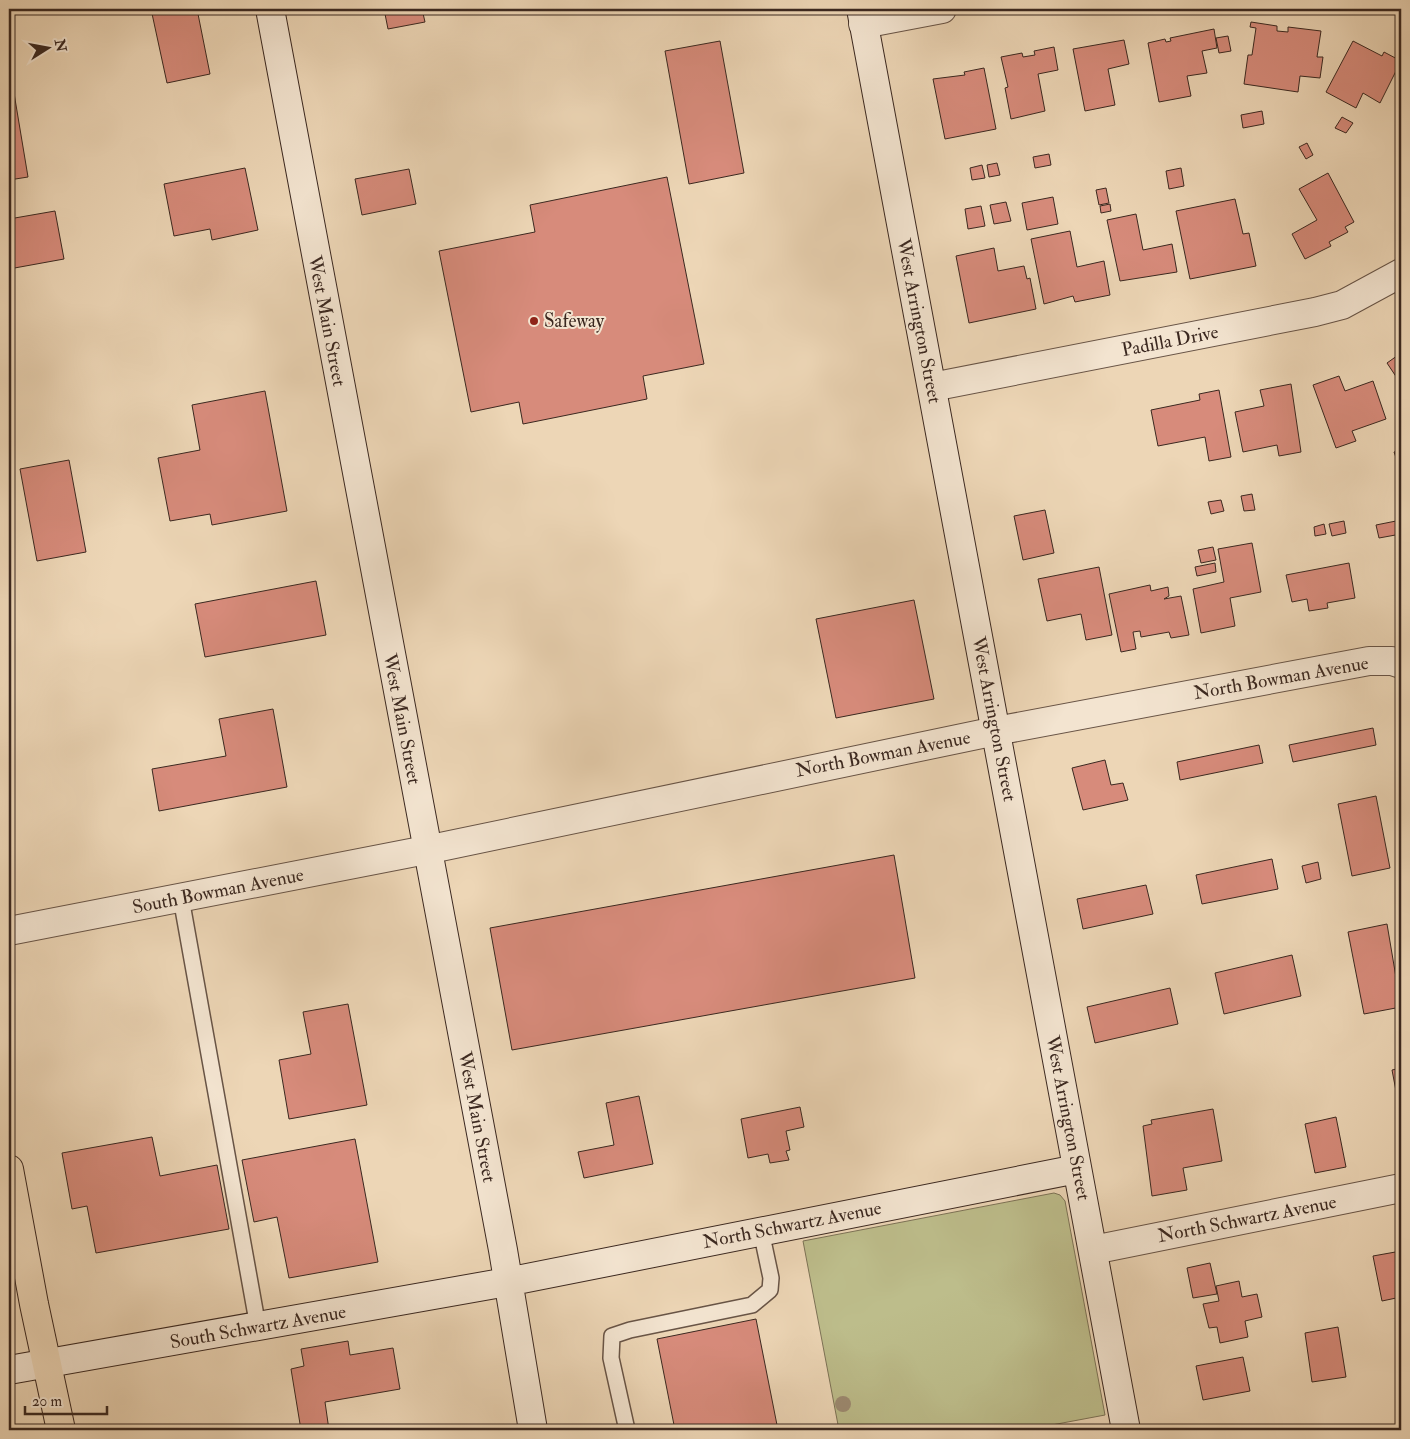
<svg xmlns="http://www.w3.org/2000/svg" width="1410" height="1439" font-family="'IM FELL Double Pica',serif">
<rect width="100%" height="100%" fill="#edd6b6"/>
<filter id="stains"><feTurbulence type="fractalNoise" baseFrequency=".004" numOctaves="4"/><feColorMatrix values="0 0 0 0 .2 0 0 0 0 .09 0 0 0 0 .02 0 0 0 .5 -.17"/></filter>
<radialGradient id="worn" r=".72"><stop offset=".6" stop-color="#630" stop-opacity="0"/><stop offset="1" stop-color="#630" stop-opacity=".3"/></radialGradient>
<!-- green -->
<path fill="#bdbd8b" stroke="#7c7256" d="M1054,1193L1060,1195L1065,1201L1105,1415L1025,1430H839L803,1241Z"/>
<!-- building -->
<path fill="#d78b7b" stroke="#3b2820" d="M151,9H197L210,74L167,83Z
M384,9H422L425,22L388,29Z
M1251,22L1277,26V31L1288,32V27L1321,31L1317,57H1323L1320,78L1300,76L1298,92L1244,84L1248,55H1252L1256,28L1250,27Z
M1214,29L1217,48L1202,51L1207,73L1187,76L1191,96L1159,102L1148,43L1165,39L1166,42L1171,41L1170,38Z
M1228,36L1231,51L1219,53L1216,38Z
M1124,40L1129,64L1108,69L1115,105L1085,111L1073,49Z
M720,41L744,173L689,184L665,51Z
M1353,41L1382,56L1384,52L1401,61L1380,103L1363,93L1356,108L1326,92Z
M1054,47L1058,70L1038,74L1045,111L1011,119L1005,88L1008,87L1001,57L1022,53L1023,57L1035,55L1034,51Z
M9,63L28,177L9,180Z
M984,68L996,129L945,139L933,79L965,75L964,72Z
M1262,111L1264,124L1243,128L1241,115Z
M1342,117L1353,123L1346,133L1335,128Z
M1307,143L1313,155L1306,159L1299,147Z
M1049,154L1051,165L1035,168L1033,157Z
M997,163L1000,175L989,177L987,165Z
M982,165L985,178L972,180L970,168Z
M245,168L258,230L212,240L210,229L174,236L164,184Z
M1181,168L1184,186L1169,189L1166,171Z
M409,169L416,204L362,215L355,179Z
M1328,173L1354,222L1345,227L1348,232L1329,242L1331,246L1305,259L1292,234L1317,220L1299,189Z
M667,177L704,364L643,376L647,399L523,424L519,402L471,412L439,251L535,232L530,205Z
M1106,188L1109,203L1099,205L1096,190Z
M1053,197L1058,224L1027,230L1022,203Z
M1235,199L1243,234L1249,233L1256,266L1190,279L1176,211Z
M1006,202L1011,221L994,224L990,205Z
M1110,204L1111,211L1101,213L1100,206Z
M981,206L985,226L968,229L965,209Z
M55,211L64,259L9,269V219Z
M1136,214L1143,250L1172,244L1177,272L1120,281L1107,220Z
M1070,231L1077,267L1104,261L1110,295L1075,302L1073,296L1044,304L1031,239Z
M994,248L998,271L1024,266L1027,279L1030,278L1036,309L969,323L956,256Z
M1401,353V384L1387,363Z
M1339,376L1345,391L1373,381L1386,419L1352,431L1356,441L1336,448L1313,385Z
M1291,384L1301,452L1279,456L1277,445L1243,452L1235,412L1264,406L1260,390Z
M1219,390L1231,457L1209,461L1205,437L1158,446L1151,410L1200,400L1199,394Z
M265,391L287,511L212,525L210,514L170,521L158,458L200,450L192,405Z
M1401,450V462L1398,463L1394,452Z
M69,460L86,552L37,561L20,469Z
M1401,469V481L1398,482L1396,470Z
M1252,494L1255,510L1244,511L1241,496Z
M1221,500L1224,511L1211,514L1208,502Z
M1045,510L1054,553L1023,560L1014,516Z
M1401,520V534L1379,538L1376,525Z
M1344,521L1346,533L1332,536L1329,524Z
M1324,524L1326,534L1315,536L1314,527Z
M1252,543L1261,592L1230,598L1235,626L1201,633L1193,589L1224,582L1218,549Z
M1213,547L1216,560L1201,563L1198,550Z
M1215,563L1216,572L1197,576L1195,567Z
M1349,563L1355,598L1327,603L1328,608L1309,611L1307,599L1292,602L1286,575Z
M1099,567L1112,635L1086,640L1081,614L1047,621L1038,579Z
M316,581L326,635L205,657L195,604Z
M1150,585L1151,591L1168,587L1169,596L1164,599L1181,596L1189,635L1171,638L1169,632L1141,637L1140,631L1133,632L1136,649L1121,652L1109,594Z
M914,600L934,699L836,718L816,619Z
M273,709L287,787L159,811L152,769L226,756L219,719Z
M1373,728L1376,745L1293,762L1289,745Z
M1259,745L1263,763L1180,780L1177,762Z
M1105,760L1111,785L1123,783L1128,800L1083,810L1072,768Z
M1376,796L1390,868L1352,876L1338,804Z
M894,855L915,978L512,1050L490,928Z
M1272,859L1278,889L1202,904L1196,875Z
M1318,862L1321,879L1306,883L1302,866Z
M1146,885L1153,914L1083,929L1077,899Z
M1387,924L1401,1007L1364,1014L1348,932Z
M1292,955L1301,996L1224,1014L1215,973Z
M1170,988L1178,1024L1095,1043L1087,1007Z
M348,1004L367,1105L289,1119L279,1060L311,1054L303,1012Z
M1401,1068V1117L1392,1070Z
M639,1096L653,1164L584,1178L578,1152L614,1145L606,1103Z
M800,1107L804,1127L786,1131L790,1150L786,1151L789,1160L770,1163L768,1154L748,1158L741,1119Z
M1213,1109L1222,1161L1183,1168L1187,1190L1152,1196L1143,1126L1152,1124L1151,1120Z
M1336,1117L1346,1167L1315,1173L1305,1124Z
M152,1137L160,1176L217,1165L229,1229L96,1253L87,1206L72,1209L62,1153Z
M355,1139L378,1262L289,1278L277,1217L254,1222L242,1160Z
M1401,1251V1297L1382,1301L1373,1256Z
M1210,1263L1217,1294L1193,1298L1187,1268Z
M1239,1281L1242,1297L1257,1294L1262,1317L1245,1321L1248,1337L1220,1343L1217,1327L1209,1328L1203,1304L1219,1301L1216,1286Z
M756,1319L778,1430H675L657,1339Z
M1338,1327L1346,1377L1312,1382L1305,1333Z
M348,1341L350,1355L393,1348L400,1389L325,1402L329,1430H301L291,1369L304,1366L301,1349Z
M1243,1357L1250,1391L1203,1400L1196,1366Z"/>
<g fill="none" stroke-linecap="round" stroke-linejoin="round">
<defs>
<path id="lane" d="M181,898L258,1327
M627,1430L611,1358L612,1336L630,1330L752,1305L770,1290L771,1278L761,1231"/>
<path id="street" d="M863,24L942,9
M932,387L1315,312L1342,305L1401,273
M9,931L426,850L996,731L1369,661H1392L1401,664
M1093,1250L1401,1188"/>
<path id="secondary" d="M270,9L503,1250L533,1430
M861,9L1126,1430
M9,1370L507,1282L1077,1169"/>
<path id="primary" d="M9,1169L34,1304L61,1430"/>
</defs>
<!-- lane casing -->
<use href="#lane" stroke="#685446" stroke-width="18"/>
<!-- street casing -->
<use href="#street" stroke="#685446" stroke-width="30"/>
<!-- secondary casing -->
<use href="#secondary" stroke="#3b2820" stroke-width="30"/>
<!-- primary casing -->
<use href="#primary" stroke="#3b2820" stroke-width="30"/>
<!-- lane -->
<use href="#lane" stroke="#f3e4d0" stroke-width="15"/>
<!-- street -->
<use href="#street" stroke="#f3e4d0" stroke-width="28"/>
<!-- secondary -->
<use href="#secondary" stroke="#f3e4d0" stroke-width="28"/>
<!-- primary -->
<use href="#primary" stroke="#edd6b6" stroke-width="28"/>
</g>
<!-- trees -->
<circle fill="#9d8b72" cx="843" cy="1404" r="8"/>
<!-- markers -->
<circle fill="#8f2418" stroke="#f3e4d0" stroke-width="2" cx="534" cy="321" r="5"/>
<g text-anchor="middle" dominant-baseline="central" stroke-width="4" stroke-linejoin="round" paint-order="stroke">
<!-- street labels -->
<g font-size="19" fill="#3b2820" stroke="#f3e4d0">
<text transform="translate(327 321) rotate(79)">West Main Street</text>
<text transform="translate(919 321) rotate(79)">West Arrington Street</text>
<text transform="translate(1170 341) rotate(-11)">Padilla Drive</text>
<text transform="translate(1281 678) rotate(-10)">North Bowman Avenue</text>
<text transform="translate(402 719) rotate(79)">West Main Street</text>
<text transform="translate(994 719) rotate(79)">West Arrington Street</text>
<text transform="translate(883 754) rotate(-11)">North Bowman Avenue</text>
<text transform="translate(218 891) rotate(-11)">South Bowman Avenue</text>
<text transform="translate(477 1117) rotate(79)">West Main Street</text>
<text transform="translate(1068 1118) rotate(79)">West Arrington Street</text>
<text transform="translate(1247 1219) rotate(-11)">North Schwartz Avenue</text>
<text transform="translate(792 1225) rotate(-11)">North Schwartz Avenue</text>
<text transform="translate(258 1327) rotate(-10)">South Schwartz Avenue</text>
</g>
<!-- poi labels -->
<g font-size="19" fill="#3b2820" stroke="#f3e4d0" text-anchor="start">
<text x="544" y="321">Safeway</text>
</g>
</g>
<!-- margin -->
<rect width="1410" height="1439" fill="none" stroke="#edd6b6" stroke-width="30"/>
<rect x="10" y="10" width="1390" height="1419" fill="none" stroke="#3b2820" stroke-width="2.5"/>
<rect x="15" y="15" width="1380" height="1409" fill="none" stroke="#3b2820"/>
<!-- north arrow -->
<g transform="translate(48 48) rotate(79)" stroke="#f3e4d0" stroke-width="4" paint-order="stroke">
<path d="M0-4L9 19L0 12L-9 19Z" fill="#3b2820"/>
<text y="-8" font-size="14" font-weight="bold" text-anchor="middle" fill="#3b2820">N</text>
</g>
<!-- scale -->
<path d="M25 1406v8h82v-8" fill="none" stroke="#3b2820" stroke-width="2.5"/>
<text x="32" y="1406" font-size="15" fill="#3b2820" stroke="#f3e4d0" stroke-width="4" paint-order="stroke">20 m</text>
<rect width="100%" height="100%" filter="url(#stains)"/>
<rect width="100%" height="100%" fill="url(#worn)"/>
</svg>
